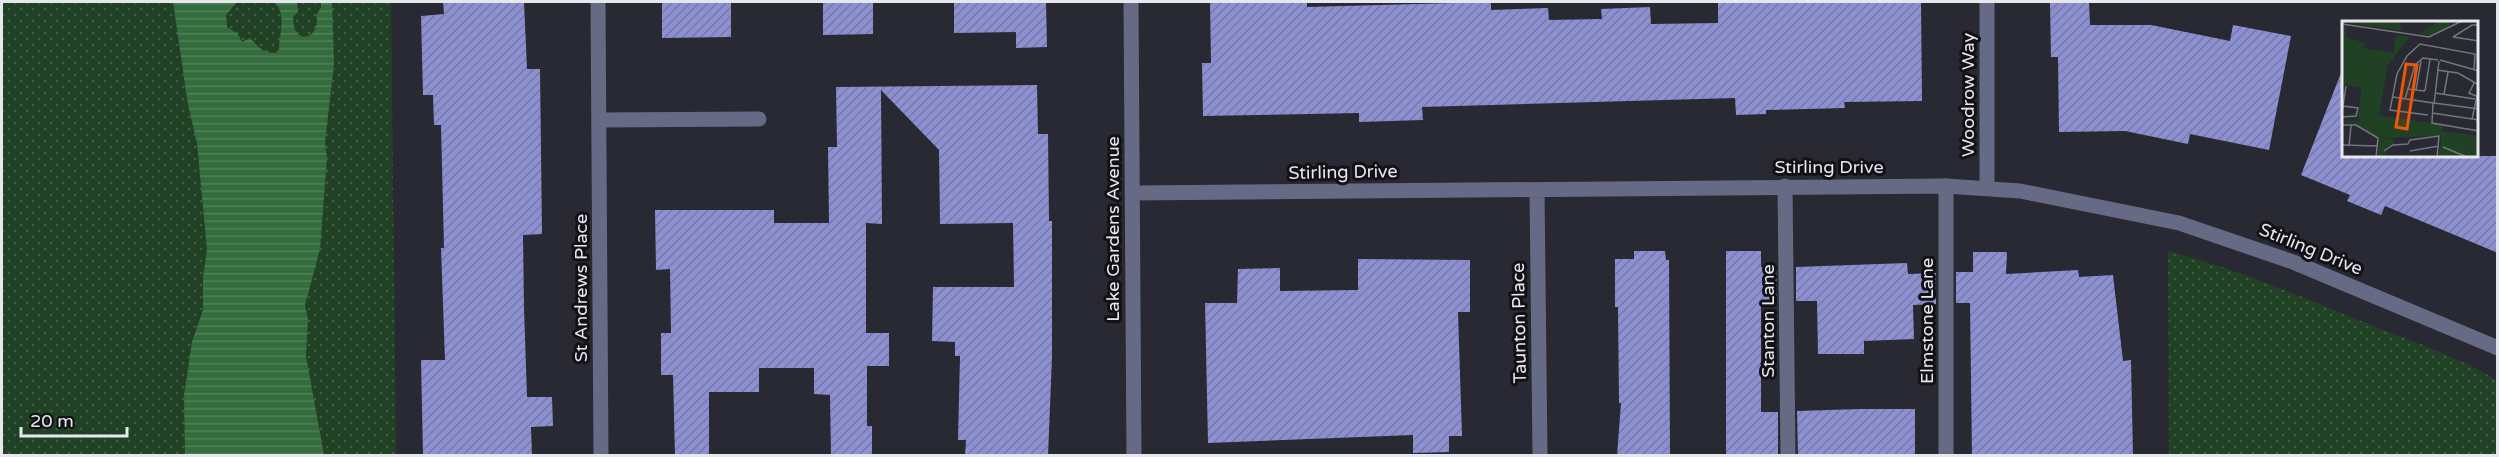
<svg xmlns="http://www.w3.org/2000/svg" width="2499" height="457" font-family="'Varela Round',sans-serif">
<defs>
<pattern id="grass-dots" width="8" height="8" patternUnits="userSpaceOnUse" patternTransform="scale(1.5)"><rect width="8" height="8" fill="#204124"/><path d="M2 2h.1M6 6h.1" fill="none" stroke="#405c44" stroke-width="1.8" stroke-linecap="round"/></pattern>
<pattern id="water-rules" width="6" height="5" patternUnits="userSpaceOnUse" patternTransform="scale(1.5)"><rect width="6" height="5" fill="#346c3d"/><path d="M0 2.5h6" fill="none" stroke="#518159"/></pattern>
<pattern id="building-hatch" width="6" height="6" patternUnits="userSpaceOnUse" patternTransform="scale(1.5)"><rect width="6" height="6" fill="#8c90d1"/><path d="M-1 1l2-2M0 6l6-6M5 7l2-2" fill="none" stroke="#777aa8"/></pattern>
</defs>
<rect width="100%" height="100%" fill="#282932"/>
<!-- grass -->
<path fill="url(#grass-dots)" d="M2,2H391L396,455H2Z
M2168,251C2238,269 2304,298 2371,325C2414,342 2458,357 2497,380V455H2169Z"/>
<!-- water -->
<path fill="url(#water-rules)" d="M173,2H237L226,15L227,27L238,34L242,42L250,38C258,46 262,53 276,53L279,49C279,33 288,12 273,2H297L298,12L293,17C294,27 294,34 304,37C315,36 319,24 316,15L321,8V2H332L334,64L325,142L327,158L320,249L305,305L308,320L306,356L324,455H185L184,395L192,342L203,310V277L207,250L197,143L188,105Z"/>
<!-- building -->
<path fill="url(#building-hatch)" d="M443,2H524L527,69H540L542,234L523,235L524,308L527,397H552L553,426L531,427L532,456H423L421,360H445L441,248H444L441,125H434L433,95H423L421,16L444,14Z
M662,2H731V37L662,38Z
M823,2H873V34L823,35Z
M954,2H1046L1047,47L1016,48V32L954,33Z
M1210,2H1307V7L1491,2V10L1548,8L1549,20L1602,19L1601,9L1650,7L1651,24L1718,23V2H1921L1922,101L1844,102L1845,108L1766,110V114L1736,115L1735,98L1422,107L1423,120L1359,122V113L1203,116L1202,63H1211Z
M2050,2H2089L2090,25H2151L2230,41L2233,25L2291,36L2269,150L2190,134L2188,144L2125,131L2059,132L2058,57H2051Z
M2341,73L2343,156H2498V253L2385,206L2381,215L2347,201L2350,195L2301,175Z
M1037,85L1038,134H1048L1049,221H1052V357L1048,456H965L966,440H958L960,356H955V342L932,341L933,287H1014L1013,223L940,224L939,150L881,90L882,224L866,223V333H889V366H867V426H872V456H831L830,395L814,394V368H759V392H709V456H675L673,375H661V333H671L670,269L656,270L655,210H774V223H829L828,147H837L836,87Z
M1634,251H1665L1666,260H1669L1670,456H1617L1621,403H1619L1618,307H1615V259H1634Z
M1726,251H1761V267H1776L1777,301H1761V412H1778V456H1726Z
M1973,252H2007L2006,274L2078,270L2079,277L2113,275L2123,361L2131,360L2133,456H1972L1970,303H1956V272H1973Z
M1358,259L1470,260V312H1458L1462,436H1449V452L1413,453V435L1208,443L1205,303H1237L1238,269L1280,268V291L1358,290Z
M1907,263L1908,274L1936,273V304L1913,305L1914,339L1864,341V354H1818L1817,301H1796V267Z
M1860,409H1915V456H1798L1797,411Z"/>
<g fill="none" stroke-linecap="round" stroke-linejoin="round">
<!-- lane -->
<path stroke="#676a85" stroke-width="15" d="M1785,186L1788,456
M1946,186V456"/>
<!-- street -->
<path stroke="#676a85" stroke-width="15" d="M598,2L601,456
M1131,2L1134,456
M1987,2V188
M599,120L759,119
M1537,190L1540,456
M1133,193L1946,186L2020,191L2179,223L2293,262L2498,348"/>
</g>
<g text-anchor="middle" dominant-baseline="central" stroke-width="6" stroke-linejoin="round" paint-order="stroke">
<!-- street labels -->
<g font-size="18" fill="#e7e8ee" stroke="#121216">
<text transform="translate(1968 95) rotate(-90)">Woodrow Way</text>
<text x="1829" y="167">Stirling Drive</text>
<text transform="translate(1343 172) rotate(-1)">Stirling Drive</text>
<text transform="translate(1113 229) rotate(-90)">Lake Gardens Avenue</text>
<text transform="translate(2311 249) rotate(22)">Stirling Drive</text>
<text transform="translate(581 288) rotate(-90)">St Andrews Place</text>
<text transform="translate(1768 321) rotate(-90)">Stanton Lane</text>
<text transform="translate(1927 321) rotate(-90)">Elmstone Lane</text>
<text transform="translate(1519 323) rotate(-91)">Taunton Place</text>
</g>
</g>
<!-- overview -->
<g transform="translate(2342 21)">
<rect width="136" height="136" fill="#282932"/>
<path d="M0,0H57L61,10L0,1ZM0,5L5,6L4,16L23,22L21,40L46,44L37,94L101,104L99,115L42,117L16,102L19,67L0,63Z" fill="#204124"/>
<path d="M97,0H106L108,5L89,15L77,13ZM54,14L68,16L46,44L21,40L22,27L51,32ZM0,99L16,100L41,117L51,118L52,123L41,129L46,136H36L37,116ZM100,110L136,115V136H96Z" fill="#204124"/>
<path d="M102 121a8 8 0 1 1 16 0a8 8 0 1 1-16 0ZM120 124a8 8 0 1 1 16 0a8 8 0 1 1-16 0Z" fill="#204124"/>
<path fill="none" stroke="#74757d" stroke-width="1.5" d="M0,3L87,16L120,0M111,16L130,4H137M111,16L137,20M98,39L137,50M95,49L116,52L137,64M132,62L127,72L134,75M65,68L83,70M74,69L79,40M83,70L88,38M93,72L133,78M102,73L106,51M51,76L91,82L90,102L137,110M63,78L73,44L81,37L96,39M92,82L137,88M92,83L97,40M0,92L4,65M90,92L137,99M86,94L48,89L55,53L65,35L78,23L133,33L132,49M0,96L14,95L16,87L1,85M130,98L137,66M0,104H14L36,117L34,136M66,123L68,119L97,115L95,136M0,124L36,125M7,125L9,104M101,126L125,136M42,130L51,124L66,123M68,130L97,125"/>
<path fill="#e8590c" fill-opacity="0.15" stroke="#e8590c" stroke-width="3" d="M64,43L75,44L65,108L54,106Z"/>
<rect width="136" height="136" fill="none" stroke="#e7e8ee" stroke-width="3"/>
</g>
<!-- border -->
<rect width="2499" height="457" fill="none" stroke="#e7e8ee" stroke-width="6"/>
<!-- scale -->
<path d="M21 427v9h106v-9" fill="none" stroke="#e7e8ee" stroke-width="3"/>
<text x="30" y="427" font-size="18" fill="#e7e8ee" stroke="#121216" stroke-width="4.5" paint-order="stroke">20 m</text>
</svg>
